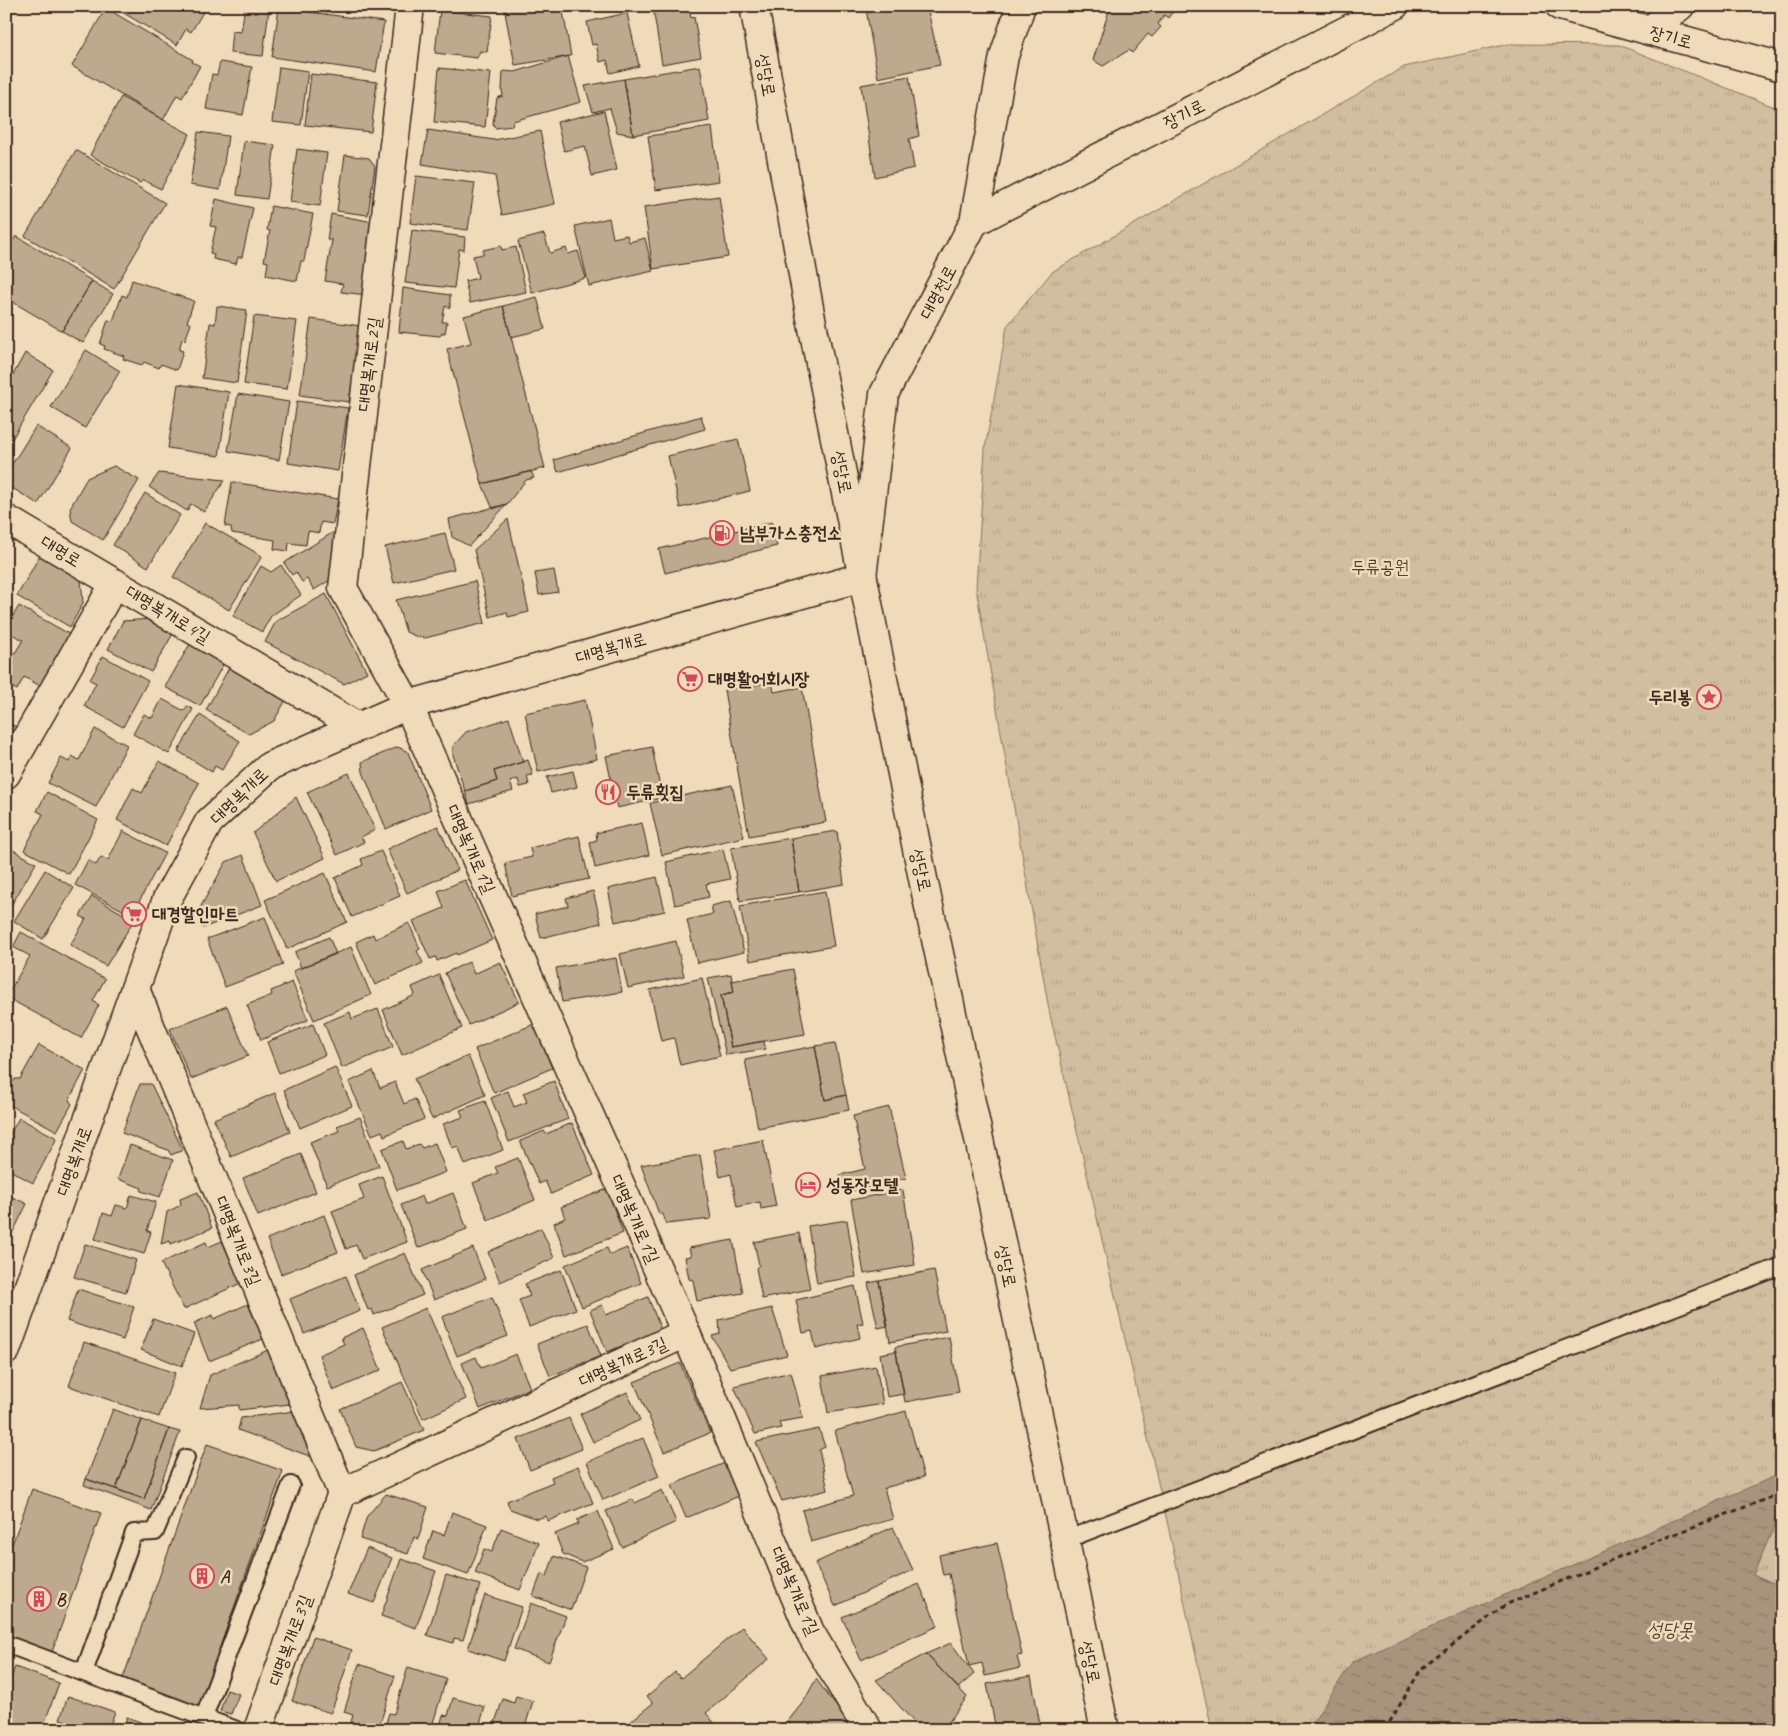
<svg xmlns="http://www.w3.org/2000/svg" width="1788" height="1736" font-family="Caveat,'Poor Story',sans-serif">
<defs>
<pattern id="grass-tufts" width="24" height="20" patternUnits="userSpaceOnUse" patternTransform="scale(1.25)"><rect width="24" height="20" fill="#d1bea0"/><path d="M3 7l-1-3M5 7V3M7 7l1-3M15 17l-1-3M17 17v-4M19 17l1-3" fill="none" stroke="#b4a389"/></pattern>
<pattern id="water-ripples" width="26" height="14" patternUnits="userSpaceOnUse" patternTransform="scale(1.25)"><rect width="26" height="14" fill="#a8947c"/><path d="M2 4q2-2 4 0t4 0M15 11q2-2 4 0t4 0" fill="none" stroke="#8a7965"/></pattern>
</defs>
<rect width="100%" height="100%" fill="#efdab9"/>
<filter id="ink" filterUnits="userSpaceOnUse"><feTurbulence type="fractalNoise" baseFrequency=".02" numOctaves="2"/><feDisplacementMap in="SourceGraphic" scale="10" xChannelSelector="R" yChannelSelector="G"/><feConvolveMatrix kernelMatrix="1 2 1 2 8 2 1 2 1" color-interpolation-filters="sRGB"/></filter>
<g filter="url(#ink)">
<!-- grass -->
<path fill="url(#grass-tufts)" stroke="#86745f" d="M1509,44L1619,45L1782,110V1730H1212L1167,1521L1049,1010L976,588L985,449L1007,326L1052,272L1404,67Z"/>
<!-- water -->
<path fill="url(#water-ripples)" stroke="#7c6a56" d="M1782,1473V1529L1774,1527L1753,1575L1782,1588V1730H1308L1352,1662Z"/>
<!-- building -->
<path fill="#bda98e" stroke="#3b2a1e" d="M112,6H201L205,9L191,32L186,29L177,45Z
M245,6L269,9L263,56L230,53L232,31L241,32Z
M509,6H562L571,56L515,65L504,7Z
M667,6L689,8L691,18L694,17L701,57L662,64L653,8Z
M880,6H927L940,65L878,78L866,9Z
M1115,6H1177L1168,18L1164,15L1158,24L1161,27L1152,37L1148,34L1132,53L1129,50L1103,66L1093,60L1108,14Z
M106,8L193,60L192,62L200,66L182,98L177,95L163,120L72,66Z
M279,8L384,22L376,72L272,57Z
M440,10L492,16L487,52L480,51L477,58L435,53Z
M627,13L639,66L610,73L607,60L600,62L596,44L592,45L587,22Z
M568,56L581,102L513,121L512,126L495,128L493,123L497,98L503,96L502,90L503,71L515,72Z
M220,62L252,67L243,115L206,109L212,74L217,75Z
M700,66L709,121L633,135L624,79Z
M279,67L308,71L301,125L272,122Z
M439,68L491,73L485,127L434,122Z
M311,74L377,82L371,132L305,125Z
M909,76L919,136L909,139L914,168L875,177L861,85Z
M624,79L633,135L617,132L610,108L593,112L585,86Z
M121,97L190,134L161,189L143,180L140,183L90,155Z
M604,111L617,170L592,176L585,146L564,151L557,122Z
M712,127L719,181L656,190L648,136Z
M428,130L494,140L540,131L555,204L502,215L495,176L422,164Z
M198,132L228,136L220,190L190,185Z
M244,141L275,145L267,199L237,195Z
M297,149L327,153L320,206L290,202Z
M76,150L165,203L114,289L25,236Z
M345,155L369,158L375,166L368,215L337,211Z
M416,176L475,183L468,230L410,223Z
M719,196L728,257L653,269L644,207Z
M216,199L253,208L242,257H238L236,264L213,259L214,254L210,253L216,227L210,226Z
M271,206L313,214L304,261H301L297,281L266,275L268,262L264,261L270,231L267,230Z
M331,214L379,223L367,295L341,292L343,284L325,281L332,240H327Z
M609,218L613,238L627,235L629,242L645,238L653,271L589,286L575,226Z
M412,230L465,237L464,250L459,249L454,288L405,283Z
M544,234L550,253L566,248L568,254L578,251L586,278L532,293L518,241Z
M16,236L92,281L62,331L6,298V252Z
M501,246L502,250L516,247L526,292L470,303L465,281L478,278L473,256L483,254V250Z
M132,280L194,301L187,322L191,324L185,340L182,339L179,350L183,351L177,370L161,364L159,368L144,362L142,365L123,359L124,356L104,349L105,346L100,344L108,320L113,321L122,295L127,297Z
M92,281L113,294L83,343L62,331Z
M403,288L450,295V308L445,306L442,322H447L445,333H442L440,336L399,332Z
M537,297L545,329L511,337L503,306Z
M217,306L247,310L237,383L202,378L210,323L215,324Z
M503,306L545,468L482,484L447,349L471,343L464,316Z
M254,316L297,321L287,389L244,384Z
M311,319L361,326L349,402L300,395Z
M86,350L120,371L85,428L51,407Z
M25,353L53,370L6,449V371L13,375Z
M178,384L229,392L219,456L168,448Z
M238,394L289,402L279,460L228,451Z
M297,401L348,408L338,471L288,463Z
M701,416L705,429L558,472L554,460Z
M36,426L72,448L38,504L6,484V474Z
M738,439L750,491L680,508L668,456Z
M114,466L139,480L103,540L72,521L70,508L87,478Z
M531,471L534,478L526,480L507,504L493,509L482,484Z
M159,473L225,480L204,512L191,504L187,511L149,487Z
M232,482L338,499L333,524L321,522L319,533L308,531L306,545L289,543L288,551L274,549L275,540L232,533L231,527L225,526Z
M145,493L180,515L148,567L113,545Z
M507,504L469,546L452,537L449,519Z
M508,519L529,612L508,617L507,612L490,617L474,550Z
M772,522L777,546L665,573L659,549Z
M205,523L262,556L229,610L173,577Z
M332,533L340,534L338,575L314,590L307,579L302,582L296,572L292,575L284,563Z
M445,533L454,569L394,583L385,547Z
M40,555L81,578L83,603L70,627L17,596Z
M281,565L301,595L271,616L262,632L233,616L261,566L271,572Z
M554,570L558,592L539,595L535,573Z
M475,581L485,623L425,638L415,636L406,632L396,600Z
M326,594L367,672L344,684L265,642L276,621Z
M19,606L71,635L42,687L24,677L17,690L6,684V649L15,653L23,640L6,631V627Z
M152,619L174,632L151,672L108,649L123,621Z
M190,644L224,663L200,706L165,687Z
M103,656L148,681L123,727L84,706L96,683L90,680Z
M230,666L287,698L274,721L249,734L206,710Z
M772,682L774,692L802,687L826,822L749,836L724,690Z
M162,699L184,711L187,706L193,709L169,754L133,734L144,714L152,718Z
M585,700L597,759L538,772L525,713Z
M200,715L240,741L222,770L215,766L212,772L178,751Z
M509,718L523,762L494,771L497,781L465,791L453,755V746L466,732Z
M6,721L18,728L6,747Z
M95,729L127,745L96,807L48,783L61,758L69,762L72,756L79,760Z
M398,747L408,752L431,809L386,829L363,772L362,762Z
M652,747L662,798L617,808L606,756Z
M528,760L533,775L527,776L529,785L520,787L518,779L510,782L513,791L469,804L465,791L497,781L494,771Z
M159,761L199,783L166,846L117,820L133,788L142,793Z
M573,771L577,787L551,793L547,777Z
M349,773L375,830L361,837L364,842L337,855L307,792Z
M732,785L744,837L662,855L650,803Z
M47,792L98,820L69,874L24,850L43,814L37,811Z
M296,797L325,858L276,881L253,833Z
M642,823L649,855L595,868L590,842L597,840L596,833Z
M438,826L458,870L407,893L387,849Z
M123,831L165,853L132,915L75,885L88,860L96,865L101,857L108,860Z
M837,831L844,884L799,892L791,838Z
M579,836L589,879L512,896L505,863L532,857L530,848Z
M791,838L799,892L740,901L731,848Z
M6,846L36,863L9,909L6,908Z
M723,849L730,879L706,884L709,897L675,905L666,862Z
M381,851L400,896L352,917L335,878L363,865L361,859Z
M243,855L262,905L203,928L197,913L226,862Z
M45,870L74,888L43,939L14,921Z
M325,873L347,922L287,949L265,900Z
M657,877L665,911L615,922L608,889Z
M465,880L492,940L457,955L456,953L437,961L436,957L430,959L413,921L444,908L438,891Z
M593,891L601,923L541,938L535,914L568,906L566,898Z
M825,891L834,946L750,961L740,906Z
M92,896L134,920L106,966L70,945L86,919L80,916Z
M731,901L744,952L697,963L687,920L713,914L711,906Z
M265,917L283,965L225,987L207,939Z
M6,922L12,926L6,936Z
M409,923L420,949L417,951L423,963L375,985L356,942L373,934L375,939Z
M21,932L105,979L93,1001L99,1005L81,1038L6,997L30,956L13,947Z
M329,937L336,954L301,968L295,952Z
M676,941L684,976L628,988L620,954Z
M351,947L371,995L314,1020L293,971Z
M616,958L622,992L562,1002L556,968Z
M469,962L474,974L500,962L519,1002L469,1025L445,973Z
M793,969L805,1034L731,1047L721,995L734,992L732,981Z
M731,974L734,992L721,995L731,1047L764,1041L765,1049L726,1055L708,978Z
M439,975L462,1028L402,1055L383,1010L415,995L412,987Z
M702,978L720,1056L680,1065L674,1038L661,1041L650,990Z
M292,982L308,1020L261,1040L247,1005L272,995L271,991Z
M227,1006L248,1056L191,1079L170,1029Z
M378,1009L393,1047L342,1068L324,1023L350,1012L352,1019Z
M313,1024L325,1055L279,1073L267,1042Z
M534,1024L552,1068L494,1093L475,1049Z
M835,1043L846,1095L825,1100L815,1046Z
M39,1045L85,1070L69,1100L72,1104L57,1131L6,1103V1095L15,1079H20Z
M815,1046L825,1100L846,1095L849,1110L758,1128L745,1060Z
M468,1056L485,1095L432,1119L414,1079Z
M335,1067L352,1106L300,1128L284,1090Z
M373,1071L380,1088L395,1082L404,1104L415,1099L424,1119L384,1136L382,1131L372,1135L349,1082Z
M554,1081L568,1119L509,1142L491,1098L508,1091L514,1107L527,1102L523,1093Z
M140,1084H151L183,1150L171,1155L168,1150L122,1133Z
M275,1093L290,1132L231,1157L214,1119Z
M485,1101L503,1150L465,1165L458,1146L452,1148L443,1124L463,1117L460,1110Z
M889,1107L906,1178L844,1193L840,1175L865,1169L853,1116Z
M360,1117L379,1166L327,1186L310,1142L339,1131L337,1126Z
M19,1118L57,1138L33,1183L6,1168V1141Z
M572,1123L594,1175L551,1194L545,1181L539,1184L520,1141L544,1131L546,1134Z
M763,1140L776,1206L761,1209L760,1202L737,1207L731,1174L720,1177L714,1150Z
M403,1141L406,1149L419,1144L422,1148L435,1143L446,1172L397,1190L382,1149Z
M130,1145L173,1160L160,1197L141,1191L142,1188L118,1179Z
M301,1154L316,1192L258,1216L243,1178Z
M700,1155L711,1219L666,1224L663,1214H659L641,1165Z
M518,1158L535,1200L488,1220L473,1183L498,1173L495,1167Z
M382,1176L407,1242L362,1259L356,1245L346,1249L332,1211L364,1199L359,1185Z
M607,1189L623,1233L566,1255L554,1223L565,1218L561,1207Z
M903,1190L915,1265L864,1274L851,1200Z
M198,1192L212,1228L171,1244L170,1241L161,1244L167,1212L181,1205L180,1199Z
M453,1193L467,1229L418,1248L401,1205L422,1196L425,1204Z
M6,1194L27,1204L6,1246Z
M131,1195L156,1202L147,1231L151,1232L144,1254L95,1239L103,1213L112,1216L116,1205L127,1208Z
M324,1215L338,1252L281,1274L267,1239Z
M847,1220L856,1277L817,1283L808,1226Z
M541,1228L554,1258L500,1282L488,1252Z
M799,1233L810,1289L762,1299L756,1268L759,1265L754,1242Z
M733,1240L743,1293L697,1301L693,1280L689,1279L685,1257L691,1256L689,1248Z
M222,1241L241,1283L184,1309L161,1263L206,1242L208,1247Z
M85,1244L136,1260L126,1292L74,1277Z
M473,1248L485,1279L434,1300L422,1270Z
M607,1248L610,1255L627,1248L641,1283L582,1307L565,1265Z
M405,1253L423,1295L374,1315L372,1309L368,1310L354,1275Z
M561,1270L576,1309L529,1327L519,1300L530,1296L525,1284Z
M934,1270L946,1331L890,1342L879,1281Z
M346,1276L360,1311L304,1334L290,1299Z
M879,1281L888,1326L878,1328L868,1283Z
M855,1286L863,1323L857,1324L860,1338L816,1349L812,1331L803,1333L796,1300Z
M78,1289L134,1307L123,1340L67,1321Z
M492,1297L508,1336L457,1356L442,1317Z
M648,1297L661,1330L607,1352L590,1310L602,1305L606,1315Z
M248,1304L263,1339L209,1361L194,1323L213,1315L214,1319Z
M426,1308L466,1399L423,1419L382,1327Z
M772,1308L787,1355L730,1368L712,1336L720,1334L719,1320Z
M153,1319L194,1334L182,1366L141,1350Z
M588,1324L601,1356L550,1376L537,1344Z
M363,1328L381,1370L333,1391L319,1355L344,1344L341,1338Z
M949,1337L959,1392L905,1402L895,1347Z
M84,1342L175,1373L159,1417L69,1386Z
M268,1350L290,1404L239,1410V1405L200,1408L210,1375Z
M896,1351L904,1394L887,1397L880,1354Z
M516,1354L530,1388L480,1409L462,1363L476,1357L481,1368Z
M680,1363L710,1433L664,1452L634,1382Z
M876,1366L883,1404L828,1413L822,1376Z
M791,1372L803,1418L779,1422L781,1428L755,1434L734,1386Z
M402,1382L424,1430L374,1451L356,1447L340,1409Z
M627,1392L640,1420L593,1442L580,1414Z
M113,1409L142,1420L116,1489L86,1479Z
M295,1411L312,1457L238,1430L241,1418Z
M906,1411L924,1477L884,1488L893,1519L811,1542L802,1510L853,1496L835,1431Z
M569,1418L582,1449L530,1470L518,1439Z
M142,1420L169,1429L144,1499L116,1489Z
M169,1429L180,1432L151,1510L84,1485L86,1479L144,1499Z
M819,1429L825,1447L819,1450L828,1490L782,1501L756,1442Z
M643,1438L659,1476L603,1500L587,1462Z
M207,1444L283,1471L198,1708L122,1681Z
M725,1463L739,1496L686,1518L672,1485Z
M578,1466L593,1503L548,1521L546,1516L537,1519L510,1509L507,1501L553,1482L551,1477Z
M32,1489L101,1513L52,1652L6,1636V1561Z
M662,1490L676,1522L622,1547L606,1511L633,1499L635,1503Z
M386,1494L428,1507L418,1539L414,1537L408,1554L360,1539L367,1516Z
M598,1511L614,1549L582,1562L563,1554L555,1534L579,1524L577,1520Z
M452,1512L487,1525L468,1575L423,1559L433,1531L444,1535Z
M893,1527L913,1570L835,1606L815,1563Z
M501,1528L539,1543L520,1590L475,1573L484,1549L492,1552Z
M997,1543L1022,1655L1017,1656L1020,1668L985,1676L982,1663L969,1666L949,1574L943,1575L939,1555Z
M367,1548L392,1558L374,1603L348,1594Z
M554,1556L586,1567L571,1610L533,1596L541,1574L547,1576Z
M401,1559L436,1571L416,1628L381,1616Z
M446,1575L480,1585L463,1640L454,1638L453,1643L427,1635Z
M919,1584L938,1626L861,1660L842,1617Z
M485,1595L522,1607L504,1661L468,1649Z
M531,1603L566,1616L549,1662L514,1649Z
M742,1627L769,1659L706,1713L720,1730H620L653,1703L647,1696L675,1672L681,1678Z
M313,1637L352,1650L331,1713L292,1701Z
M951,1643L974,1674L958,1688L926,1654Z
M926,1654L967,1697L943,1730H921L876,1680Z
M359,1664L395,1676L378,1730H365L350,1725L353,1715L344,1712Z
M15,1667L59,1683L42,1730H11L6,1728V1708L12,1693L6,1690Z
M408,1667L446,1679L431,1730H384L389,1713L394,1714Z
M1031,1676L1041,1730H996L987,1684Z
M816,1679L854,1730H793L788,1721L804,1701Z
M227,1690L239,1694L231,1714L220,1711Z
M68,1696L115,1712L108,1730H63L66,1721L60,1719Z
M516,1696L533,1701L524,1730H484L485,1726L493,1728L503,1699L514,1703Z
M453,1698L485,1707L478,1730H439L443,1715L448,1716Z
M127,1717L161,1730H122Z"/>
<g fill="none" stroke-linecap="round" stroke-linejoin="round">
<defs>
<path id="lane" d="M1065,1540L1782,1266
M6,1644L237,1730
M84,1672L134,1533L155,1532L186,1458
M204,1717L291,1485"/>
<path id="street" d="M410,6L343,588L408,705L686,1333L810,1632L868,1730
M1649,31L1680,6
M6,519L358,727
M6,774L115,583
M135,989L342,1493L258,1730
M342,1493L686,1333"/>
<path id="secondary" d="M1560,6L1782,67
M974,222L1394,6
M6,1350L167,899L209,822L270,766L408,705L862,577L884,394L974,222L1004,56L1021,6"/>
<path id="primary" d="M754,6L810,313L923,879L1022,1339L1105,1730"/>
</defs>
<!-- lane casing -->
<use href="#lane" stroke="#3b2a1e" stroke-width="20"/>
<!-- street casing -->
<use href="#street" stroke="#3b2a1e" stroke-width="31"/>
<!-- secondary casing -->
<use href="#secondary" stroke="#3b2a1e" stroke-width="31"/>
<!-- primary casing -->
<use href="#primary" stroke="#3b2a1e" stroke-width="31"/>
<!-- path -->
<path stroke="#3b2a1e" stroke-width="3" stroke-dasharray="5 4" stroke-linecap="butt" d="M1385,1730L1421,1669L1505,1605L1664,1538L1782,1493"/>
<!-- lane -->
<use href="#lane" stroke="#efdab9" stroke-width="16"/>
<!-- street -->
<use href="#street" stroke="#efdab9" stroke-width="28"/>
<!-- secondary -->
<use href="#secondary" stroke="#efdab9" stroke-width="28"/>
<!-- primary -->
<use href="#primary" stroke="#efdab9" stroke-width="28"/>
</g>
</g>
<!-- icons -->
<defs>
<symbol id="fuel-ring" viewBox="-11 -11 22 22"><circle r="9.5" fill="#efdab9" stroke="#d1495b" stroke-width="1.5"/><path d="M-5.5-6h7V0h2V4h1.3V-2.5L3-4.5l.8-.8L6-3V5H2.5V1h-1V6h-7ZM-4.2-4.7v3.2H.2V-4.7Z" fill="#d1495b"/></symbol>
<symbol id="supermarket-ring" viewBox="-11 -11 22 22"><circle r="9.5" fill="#efdab9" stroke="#d1495b" stroke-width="1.5"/><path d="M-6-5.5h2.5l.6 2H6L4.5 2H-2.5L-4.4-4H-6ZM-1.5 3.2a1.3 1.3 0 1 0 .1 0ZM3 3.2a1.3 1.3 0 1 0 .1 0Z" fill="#d1495b"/></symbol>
<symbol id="sight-ring" viewBox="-11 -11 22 22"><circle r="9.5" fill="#efdab9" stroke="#d1495b" stroke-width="1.5"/><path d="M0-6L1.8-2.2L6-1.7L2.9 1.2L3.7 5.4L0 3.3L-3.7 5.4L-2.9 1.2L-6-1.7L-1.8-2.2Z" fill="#d1495b"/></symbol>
<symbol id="restaurant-ring" viewBox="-11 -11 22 22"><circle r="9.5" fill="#efdab9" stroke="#d1495b" stroke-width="1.5"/><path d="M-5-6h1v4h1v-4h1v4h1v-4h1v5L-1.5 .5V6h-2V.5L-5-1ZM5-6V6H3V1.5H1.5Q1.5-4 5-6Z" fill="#d1495b"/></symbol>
<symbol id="hotel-ring" viewBox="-11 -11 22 22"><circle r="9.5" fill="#efdab9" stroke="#d1495b" stroke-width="1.5"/><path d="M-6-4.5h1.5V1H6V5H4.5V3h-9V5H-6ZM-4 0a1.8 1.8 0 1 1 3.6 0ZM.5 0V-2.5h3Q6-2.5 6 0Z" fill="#d1495b"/></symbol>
<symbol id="building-ring" viewBox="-11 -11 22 22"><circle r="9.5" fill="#efdab9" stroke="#d1495b" stroke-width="1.5"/><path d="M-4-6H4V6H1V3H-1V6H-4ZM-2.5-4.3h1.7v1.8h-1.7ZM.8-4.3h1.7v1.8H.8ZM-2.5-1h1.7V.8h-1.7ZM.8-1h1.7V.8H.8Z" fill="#d1495b"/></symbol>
</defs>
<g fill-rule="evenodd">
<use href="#fuel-ring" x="708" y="519" width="28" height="28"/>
<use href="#supermarket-ring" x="676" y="665" width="28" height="28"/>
<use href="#sight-ring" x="1695" y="683" width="28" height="28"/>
<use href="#restaurant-ring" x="594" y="778" width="28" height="28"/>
<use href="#supermarket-ring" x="120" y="900" width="28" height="28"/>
<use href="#hotel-ring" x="794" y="1171" width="28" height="28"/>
<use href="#building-ring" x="188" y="1562" width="28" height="28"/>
<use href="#building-ring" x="25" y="1585" width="28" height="28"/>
</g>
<g text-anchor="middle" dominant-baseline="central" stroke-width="5" stroke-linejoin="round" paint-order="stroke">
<!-- street labels -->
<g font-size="18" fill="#3b2a1e" stroke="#efdab9">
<text transform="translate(1671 37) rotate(15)">장기로</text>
<text transform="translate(766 75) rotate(80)">성당로</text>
<text transform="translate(1184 114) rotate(-27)">장기로</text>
<text transform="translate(938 292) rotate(-62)">대명천로</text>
<text transform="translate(369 364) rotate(-83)">대명복개로2길</text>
<text transform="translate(842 472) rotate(79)">성당로</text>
<text transform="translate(61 551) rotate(31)">대명로</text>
<text transform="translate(168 614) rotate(31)">대명복개로4길</text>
<text transform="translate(611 648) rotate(-16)">대명복개로</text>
<text transform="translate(239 796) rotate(-44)">대명복개로</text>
<text transform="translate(471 849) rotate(66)">대명복개로1길</text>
<text transform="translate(921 870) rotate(78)">성당로</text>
<text transform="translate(74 1161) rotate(-70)">대명복개로</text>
<text transform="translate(635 1219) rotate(66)">대명복개로1길</text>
<text transform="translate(238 1241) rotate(68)">대명복개로3길</text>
<text transform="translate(1006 1266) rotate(78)">성당로</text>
<text transform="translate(623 1362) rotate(-25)">대명복개로3길</text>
<text transform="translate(795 1591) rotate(66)">대명복개로1길</text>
<text transform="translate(290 1640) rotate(-70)">대명복개로3길</text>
<text transform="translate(1090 1662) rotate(78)">성당로</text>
</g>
<!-- poi labels -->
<g font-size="18" font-weight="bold" fill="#3b2a1e" stroke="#efdab9" text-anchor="start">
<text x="740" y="533">남부가스충전소</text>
<text x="708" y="679">대명활어회시장</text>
<text x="1692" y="697" text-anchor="end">두리봉</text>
<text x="626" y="792">두류횟집</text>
<text x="152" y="914">대경할인마트</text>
<text x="826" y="1185">성동장모텔</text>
<text x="220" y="1576">A</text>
<text x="56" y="1599">B</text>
</g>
<!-- park labels -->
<g font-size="18" fill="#524032" stroke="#efdab9">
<text x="1380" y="567">두류공원</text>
</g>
<!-- water labels -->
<g font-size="19" font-style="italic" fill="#564436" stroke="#efdab9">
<text x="1670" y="1630">성당못</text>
</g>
</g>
<!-- margin -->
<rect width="1788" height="1736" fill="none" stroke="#efdab9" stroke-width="25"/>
<rect x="12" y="12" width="1763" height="1711" fill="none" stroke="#3b2a1e" stroke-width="2" filter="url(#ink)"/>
</svg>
